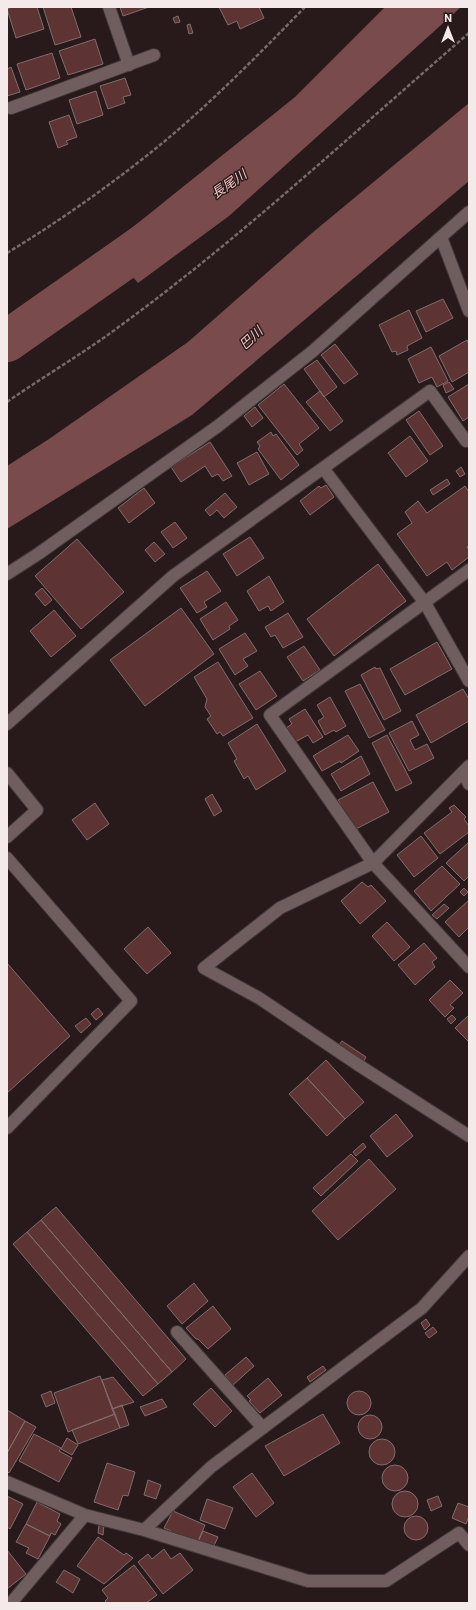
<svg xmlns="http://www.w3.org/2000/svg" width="476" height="1610" font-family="Roboto,'Noto Sans JP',sans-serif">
<rect width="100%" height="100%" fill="#281a1a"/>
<!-- water -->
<path fill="#794b4c" d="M385,7H461L229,216L138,283L108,247L295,97Z
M469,103V181L192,415L7,529V466L49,439L188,342L312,233Z"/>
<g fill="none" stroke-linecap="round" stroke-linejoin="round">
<!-- river -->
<path stroke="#794b4c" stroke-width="42" d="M7,341L168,228"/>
</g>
<!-- building -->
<path fill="#5e3334" stroke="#7f6d6d" d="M12,7H37L44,29L16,38L7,9Z
M43,7H71L81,37L55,45Z
M120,7H149L123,16Z
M219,7H259L264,18L240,29L237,21L228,25Z
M178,16L180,22L175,23L173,18Z
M190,24L193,33L189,34L187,25Z
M95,39L103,64L68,75L59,51Z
M52,53L60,78L26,90L17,64Z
M11,67L20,92L7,96V69Z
M125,78L131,95L123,97L125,103L108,109L100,86Z
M96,91L103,115L77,124L69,100Z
M69,115L77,137L66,141L68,144L58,148L49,122Z
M443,299L453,318L426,332L416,311Z
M409,310L422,338L407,346L408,350L397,355L396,351L392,352L379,325Z
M467,340L469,344V372L452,382L439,356Z
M335,344L358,374L344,384L321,355Z
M431,347L448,381L437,387L432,377L419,383L408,359Z
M317,360L337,387L324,397L304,369Z
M449,382L454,389L446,393L443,385Z
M284,384L319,428L299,444L303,450L297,455L258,405Z
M469,384V417L463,421L448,397Z
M320,391L343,421L330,431L306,402Z
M255,407L263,418L252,427L244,416Z
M419,411L443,446L430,455L406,420Z
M271,432L273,436L276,434L299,465L281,480L258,449L260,446L257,442Z
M410,436L428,461L406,477L388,453Z
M210,442L232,476L223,481L218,474L212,477L205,466L181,482L171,467Z
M257,452L269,474L249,485L237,463Z
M461,467L465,474L460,477L456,471Z
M447,479L450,484L433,495L430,490Z
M326,485L334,497L310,515L300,501L319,486L321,488Z
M465,486L469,492V546L467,547L469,550V557L452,570L447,562L427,576L397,534L412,523L405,512L418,501L427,513Z
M144,488L155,503L129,523L118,508Z
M225,493L237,507L224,518L217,510L210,516L205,510Z
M175,522L187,538L173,548L161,532Z
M250,537L264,558L237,576L223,554Z
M77,539L124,592L81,629L35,576Z
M154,542L165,554L155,562L145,550Z
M378,564L406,601L334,656L307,619Z
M207,571L221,591L204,602L207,607L197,613L180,588Z
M269,576L284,602L271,611L268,606L259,611L247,591Z
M42,588L52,600L45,606L35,594Z
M226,602L238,620L229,626L230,629L213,640L200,619Z
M181,608L214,654L145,706L110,660Z
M54,610L76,636L51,657L30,631Z
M288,613L303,637L283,648L275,635L271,637L265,627Z
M245,633L257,651L243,659L248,666L235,675L219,649Z
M437,642L452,669L405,695L390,669Z
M304,646L320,670L303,681L287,657Z
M218,662L253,718L223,736L220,732L217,734L207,719L211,716L205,707L207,699L194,677Z
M375,667L376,669L380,668L401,711L384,720L361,675Z
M260,671L277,696L256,710L239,684Z
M360,684L385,730L369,738L345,691Z
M463,689L469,699V721L431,743L416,715Z
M330,697L346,726L336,732L334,730L325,735L318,721L324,717L317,705Z
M305,709L323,737L313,743L308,735L295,742L286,728L292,724L289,719Z
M412,721L419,735L410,740L415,750L427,744L434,758L409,771L389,733Z
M257,724L286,771L256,790L248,776L244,779L234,761L237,759L228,743Z
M348,735L359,751L341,763L340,761L322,771L313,756Z
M387,735L412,783L396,791L372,743Z
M361,756L370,774L341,791L331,774Z
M373,782L389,812L354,830L338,800Z
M212,794L222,811L214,816L205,799Z
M95,803L109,824L87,840L72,820Z
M454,805L466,817L464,819L469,826V832L440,854L424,833L452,812L449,808Z
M421,836L438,858L414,877L397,855Z
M469,842V876L464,881L446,863Z
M442,866L460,884L431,911L414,891Z
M362,882L368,887L371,885L386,901L360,924L341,901Z
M464,888L468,892L464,896L460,892Z
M469,900V927L459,937L445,922Z
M444,904L449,908L437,919L432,915Z
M387,922L410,947L394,961L372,936Z
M148,927L171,953L147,974L124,949Z
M424,943L437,958L432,962L435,967L415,985L398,965Z
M7,963L70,1036L7,1093Z
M450,980L463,993L450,1005L454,1008L445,1017L429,1000Z
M98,1008L103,1014L96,1020L91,1014Z
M452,1015L456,1019L451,1024L447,1019Z
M469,1015V1042L455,1028Z
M86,1018L91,1024L81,1033L75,1026Z
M342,1041L366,1057L364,1061L339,1045Z
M326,1060L364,1102L345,1119L307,1078Z
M307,1078L345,1119L327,1136L289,1094Z
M396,1114L413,1136L387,1157L370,1136Z
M363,1143L366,1147L356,1156L353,1152Z
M351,1154L358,1161L321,1196L313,1188Z
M369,1159L396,1189L338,1240L312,1211Z
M56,1207L186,1359L172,1372L41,1220Z
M41,1220L172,1372L158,1384L27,1232Z
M27,1232L158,1384L143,1396L13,1244Z
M194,1283L208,1301L182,1324L167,1306Z
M213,1306L231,1329L208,1349L198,1339H196L186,1328Z
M426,1319L430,1325L425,1330L421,1323Z
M433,1327L437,1332L429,1338L425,1333Z
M246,1357L254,1366L233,1385L225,1375Z
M323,1366L326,1370L310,1382L307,1377Z
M100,1376L115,1414L68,1432L54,1393Z
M113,1377L134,1402L112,1409L102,1380Z
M268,1378L282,1395L260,1413L249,1401L251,1400L247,1396Z
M211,1388L232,1411L215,1427L193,1404Z
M347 1403a12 12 0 1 1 24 0a12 12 0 1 1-24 0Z
M51,1391L55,1403L46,1407L41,1395Z
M162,1399L167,1407L145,1416L140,1407Z
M122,1405L129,1425L120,1428L112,1409Z
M7,1410L25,1421L7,1453Z
M115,1414L120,1428L78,1444L72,1430Z
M323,1414L340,1443L284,1476L265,1446Z
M358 1427a12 12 0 1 1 24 0a12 12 0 1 1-24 0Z
M25,1421L36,1427L9,1473L7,1471V1453Z
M34,1434L61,1448L59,1451L72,1458L59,1482L19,1461Z
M67,1438L78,1445L72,1455L61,1449Z
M369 1452a13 13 0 1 1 26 0a13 13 0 1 1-26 0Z
M107,1463L135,1472L128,1496L123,1495L118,1510L94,1502Z
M382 1478a13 13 0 1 1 26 0a13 13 0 1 1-26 0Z
M252,1473L274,1503L256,1517L233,1487Z
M148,1480L161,1485L156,1499L144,1495Z
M392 1504a13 13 0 1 1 26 0a13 13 0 1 1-26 0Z
M7,1496L23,1504L10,1529L7,1527Z
M438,1496L442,1506L431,1511L427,1500Z
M207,1499L233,1508L225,1529L200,1520Z
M37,1502L60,1514L57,1521L61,1524L55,1535L51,1533L50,1536L26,1524Z
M458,1503L469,1507V1516L466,1524L452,1518Z
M173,1511L205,1525L196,1546L170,1535L171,1531L164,1528Z
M404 1528a12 12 0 1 1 24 0a12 12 0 1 1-24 0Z
M26,1524L50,1536L38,1559L26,1553L29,1548L16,1542Z
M99,1525H104L103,1535L98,1533Z
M203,1531L218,1537L211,1552L196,1546Z
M98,1537L124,1555L126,1553L133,1558L104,1584L77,1566Z
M164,1549L171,1559L180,1553L193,1570L163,1594L138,1562L148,1554L152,1559Z
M7,1550L26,1574L7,1589Z
M134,1565L157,1595L146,1603H107L105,1601L108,1598L102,1590Z
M64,1570L80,1579L73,1593L56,1582Z"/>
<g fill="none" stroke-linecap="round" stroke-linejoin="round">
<defs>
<path id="minor" d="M109,7L129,65
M11,108L154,55
M441,237L469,311
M323,468L425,603L469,681
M469,570L270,715L373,863L469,967
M7,574L38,554L218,426L313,351L469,212
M7,724L173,576L430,391L466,441L469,439
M469,766L373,863L280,908L204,968L259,998L360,1066L469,1136
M463,772L469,784
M7,773L37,810L7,837
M7,858L131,1001L7,1128
M177,1332L263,1428
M7,1482L85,1515L144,1530L308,1581H386L459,1533L469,1545
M144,1530L211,1467L422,1308L469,1256
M11,1603L85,1515"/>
</defs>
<!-- minor casing -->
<use href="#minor" stroke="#423737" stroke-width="14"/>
<!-- path -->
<path stroke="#776a6a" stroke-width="2.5" stroke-dasharray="4 2" stroke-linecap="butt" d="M7,253C63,219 122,177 172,135C219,95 262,51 305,7
M7,402C44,376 84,353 120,326C243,236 354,132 469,33"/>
<!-- minor -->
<use href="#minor" stroke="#6f5e5d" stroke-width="12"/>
</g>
<g text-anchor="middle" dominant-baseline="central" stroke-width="3" stroke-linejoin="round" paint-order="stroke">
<!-- water labels -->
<g font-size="13" font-style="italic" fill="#f5c4c4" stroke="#281a1a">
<text transform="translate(229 184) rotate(-35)">長尾川</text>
<text transform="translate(251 338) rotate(-43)">巴川</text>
</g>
</g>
<!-- border -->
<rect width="476" height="1610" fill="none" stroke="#f5eaea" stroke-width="16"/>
<!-- north arrow -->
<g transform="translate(448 28)" stroke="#281a1a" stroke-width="3" paint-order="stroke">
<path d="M0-3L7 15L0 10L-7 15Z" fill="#f5eaea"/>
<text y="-6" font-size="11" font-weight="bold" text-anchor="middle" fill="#f5eaea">N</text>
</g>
</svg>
